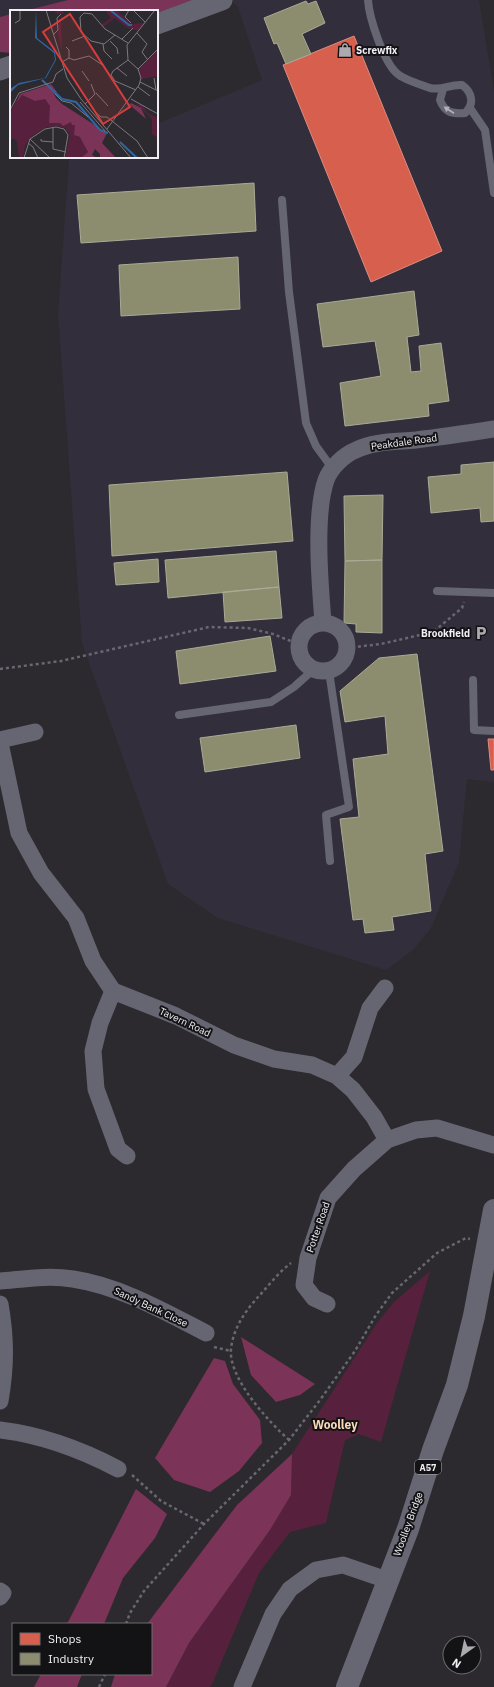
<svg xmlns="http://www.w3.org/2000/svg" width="494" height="1687" font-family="'IBM Plex Sans',sans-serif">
<rect width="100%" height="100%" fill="#2c2a2e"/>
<!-- built -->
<path fill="#332e3b" d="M0,0H68L24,11H11V14L0,17Z
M231,0H479L494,91V782L467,779L459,862L431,928L413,950L386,970L218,918L168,884L82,643L58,314L69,160L77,157H157V124L262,80L238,7Z"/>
<!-- green -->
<path fill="#57213e" d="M430,1271L381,1442L359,1434L345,1440L326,1523L290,1532L259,1573L213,1682L210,1687H166L189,1643L270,1530L291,1495L292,1454L377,1323L394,1302Z"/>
<!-- forest -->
<path fill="#7c3358" d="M68,0H192L157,13V11H24Z
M11,14V53L0,52V17Z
M241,1337L315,1384L300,1395L276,1402L251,1375Z
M214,1358L225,1361L233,1384L260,1420L262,1443L239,1471L210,1492L174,1480L155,1458Z
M292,1454L291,1495L270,1530L189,1643L166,1687H111L115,1674H151V1624H147L237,1505Z
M136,1489L167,1514L155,1538L123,1578L104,1624H67Z
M41,1674H82L77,1687H34Z"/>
<!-- shops -->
<path fill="#d6604d" stroke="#de8b7f" d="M354,36L442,251L371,282L283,65Z
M488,739H494V770H491Z"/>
<!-- industry -->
<path fill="#8c8c6e" stroke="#aaaa96" d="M306,1L308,4L316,1L325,23L302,34L311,54L286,64L277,43L274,44L264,18Z
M254,183L256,231L81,243L77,195Z
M238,257L240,309L121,316L119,265Z
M414,291L419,335L407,337L411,372L421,371L419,346L441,343L449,401L428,404L429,416L345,426L340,383L381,376L375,341L323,347L317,304Z
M494,462V521L481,522L480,508L431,513L428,477L461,474V465Z
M287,472L293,541L112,556L109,485Z
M383,495L382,560L345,561L344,496Z
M276,551L279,587L168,598L165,560Z
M158,559L159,582L116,585L114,563Z
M382,560V633L356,632V624L344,623L345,561Z
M279,587L282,618L225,622L223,592Z
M270,636L276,671L180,684L176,651Z
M417,654L443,851L425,854L431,911L392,917L394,930L365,933L363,919L353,920L340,819L359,817L353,759L388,754L385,716L345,722L340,691L379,658Z
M296,725L300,758L205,772L200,738Z"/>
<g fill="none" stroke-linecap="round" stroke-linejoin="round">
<!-- path -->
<path stroke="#686870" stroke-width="2.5" stroke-dasharray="3 3" stroke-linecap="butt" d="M346,648L381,644L433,632L462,608L464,602
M0,669L61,661L209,627L248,628L273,634L298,644
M214,1347L231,1351
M289,1440C269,1422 228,1378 231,1349C233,1329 245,1311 259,1296C269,1285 279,1272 291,1263
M132,1475L161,1501L204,1524
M126,1624L130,1613L144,1591L204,1524L289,1440L320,1400L355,1351L376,1315L392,1293L437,1253L466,1238L470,1239
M99,1687L105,1674"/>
<!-- service -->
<path stroke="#656672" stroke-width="8" d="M368,0C369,17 384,65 399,75C406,80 421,85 430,88C442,91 450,84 462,85C472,92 475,104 465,113C452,114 445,113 440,100L443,89
M470,108L485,130L494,193
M282,200L289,292L306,423L316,446L332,468
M437,591L494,593
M329,671L349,807L326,815L330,861
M473,680L474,730L494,731
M179,715L271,702L294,687L313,670"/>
<!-- minor -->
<path stroke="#656672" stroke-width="17" d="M323,622C320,584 314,515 326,480C331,467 344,455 356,450C374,441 396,442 416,440C442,437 468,433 494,429
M299 647a24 24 0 1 1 48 0a24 24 0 1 1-48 0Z
M0,740L35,732
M0,743L19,833L41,873L76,918L93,961L113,991L176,1016L234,1045L274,1059L312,1065L337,1076L353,1090L374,1117L387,1140
M113,991L100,1023L93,1051L96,1089L118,1149L127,1156
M337,1076L354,1057L370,1008L385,988
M0,1281C24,1279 49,1275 73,1279C120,1286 165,1312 206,1333
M0,1304C6,1338 6,1366 0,1401
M327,1304L314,1298L304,1285L308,1258L328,1198L354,1169L387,1140L416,1130L437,1128L494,1145
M0,1430C42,1435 80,1449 118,1469
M0,1591L3,1593L0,1597
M242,1687L273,1614L290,1589L316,1570L343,1565L387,1580"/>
<!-- tertiary -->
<path stroke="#656672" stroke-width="21" d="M157,24L222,0
M0,70L11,66"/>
<!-- primary -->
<path stroke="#676774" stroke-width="22" d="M347,1687L408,1529L433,1450L457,1385L474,1316L494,1210"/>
</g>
<!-- one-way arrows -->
<defs><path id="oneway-solid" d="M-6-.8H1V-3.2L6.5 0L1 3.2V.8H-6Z"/></defs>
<use fill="#b2b1ba" href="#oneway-solid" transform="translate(449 110) rotate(-147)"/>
<!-- icons -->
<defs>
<symbol id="shop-bare" viewBox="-9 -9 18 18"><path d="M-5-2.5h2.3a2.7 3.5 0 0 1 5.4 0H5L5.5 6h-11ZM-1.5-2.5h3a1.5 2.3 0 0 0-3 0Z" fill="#acaaaf" stroke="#131215" stroke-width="2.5" paint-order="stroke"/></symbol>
<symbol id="parking-bare" viewBox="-9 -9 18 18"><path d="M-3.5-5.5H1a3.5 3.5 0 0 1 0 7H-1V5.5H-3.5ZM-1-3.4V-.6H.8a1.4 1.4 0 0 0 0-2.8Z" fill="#acaaaf" stroke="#131215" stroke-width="2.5" paint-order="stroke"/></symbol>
</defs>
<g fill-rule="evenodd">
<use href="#shop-bare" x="335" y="40" width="20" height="20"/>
<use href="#parking-bare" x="471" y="623" width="20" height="20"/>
</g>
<g text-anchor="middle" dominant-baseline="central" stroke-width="4" stroke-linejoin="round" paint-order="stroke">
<!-- shield labels -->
<rect fill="#131215" stroke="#aeadb2" stroke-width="1" x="415" y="1460" width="26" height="14" rx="3"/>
<g font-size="9" font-weight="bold" fill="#f1eff5">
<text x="428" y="1467">A57</text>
</g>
<!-- poi labels -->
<g font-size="10" font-weight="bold" fill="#f1eff5" stroke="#131215" text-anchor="start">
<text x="356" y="50">Screwfix</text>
<text x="470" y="633" text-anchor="end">Brookfield</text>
</g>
<!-- street labels -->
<g font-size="10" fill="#f1eff5" stroke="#131215">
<text transform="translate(404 442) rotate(-8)">Peakdale Road</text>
<text transform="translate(185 1022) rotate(25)">Tavern Road</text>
<text transform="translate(318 1227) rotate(-71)">Potter Road</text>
<text transform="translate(151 1307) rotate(25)">Sandy Bank Close</text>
<text transform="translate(408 1524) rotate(-70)">Woolley Bridge</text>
</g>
<!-- quarter labels -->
<g font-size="12" font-weight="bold" fill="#fcd8b7" stroke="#131215">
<text x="335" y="1424">Woolley</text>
</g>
</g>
<!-- overview -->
<g transform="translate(10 10)">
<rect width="148" height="148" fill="#2c2a2e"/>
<path d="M49,0L54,2L51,9L52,42L48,25L49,10L53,4L44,3ZM95,0H107L121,14L134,13L128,21L116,17L105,8L93,17L91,15L101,8ZM148,40V66L132,69L129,59ZM12,85L20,89H35L39,94L43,113H50L53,116L61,112L65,115L66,126L70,127L78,139L77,144L71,148H55L60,125L55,118L47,116L37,117L22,126L15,136L13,148H9L7,131L3,128L0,131V103L6,90ZM126,94L133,96L137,103L148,108V128L142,124V109Z" fill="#57213e"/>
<path d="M41,74L47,82L44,84L46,88L52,94L97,123L92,133L106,148H90V144L85,139L82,145L87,148H71L78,142L70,127L64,125L65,115H62L61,112L53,116L50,113H39L40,96L35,89L25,91L12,85L7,92L10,84ZM121,93L131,98L136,109L120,95L109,105Z" fill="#7c3358"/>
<path d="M26,0L27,28L45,42L46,50L36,68L8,75L0,83V79L9,73L35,68L45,50L44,43L25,28Z" fill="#2e66a4"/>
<path fill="none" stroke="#2e66a4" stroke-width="2" d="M100,0L119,15H122M32,70L52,89L66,92L90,120L98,123M110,132L127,148"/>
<path fill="none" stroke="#7b797e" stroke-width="1" d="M36,0L57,68L71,89L121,148M119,0L115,7L121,13M123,0L135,12M5,13L10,10V0M127,23L137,34L132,42L137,49M44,24L48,20L47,8L51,4M105,25L94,34L81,31L71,22L70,7L74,3L82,4L95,19L118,33M112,29L123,18M62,31L75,26M100,31L107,38L108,44M93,34L94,41L102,49M56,37L59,40V48M118,50L103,61L101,65L105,71L126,80M52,52L59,48L64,50L79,46L94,56M107,58L117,66M128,59L118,50L117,35L145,0M72,61L79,71M144,68L146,80M130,72L148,81M128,77L140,86M86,83L98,96M45,84L52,91L61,93L78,107M121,89L148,104M70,92L95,121M75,94L85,84L81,74M0,100L9,83L43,72L46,64L53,59M85,102L91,107H97L127,131L138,148M43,117V139L56,142M97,119L129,75L131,68L128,59L148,39M20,129L40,148M31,129V131L43,132M18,133L23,137L28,148M14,148L20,129L35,119L46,117L54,119L58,125L54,148"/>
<path fill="#d93c3c" fill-opacity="0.15" stroke="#d93c3c" stroke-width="2" d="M60,4L120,97L93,114L33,22Z"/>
<rect width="148" height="148" fill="none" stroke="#f1eff5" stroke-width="2"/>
</g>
<!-- legend -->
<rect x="12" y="1623" width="140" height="52" fill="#131215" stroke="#6c6a6f"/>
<rect x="20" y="1633" width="20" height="12" fill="#d6604d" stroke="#6c6a6f"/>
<text x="48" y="1643" font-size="12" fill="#f1eff5">Shops</text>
<rect x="20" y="1653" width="20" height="12" fill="#8c8c6e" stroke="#6c6a6f"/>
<text x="48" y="1663" font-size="12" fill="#f1eff5">Industry</text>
<!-- north arrow -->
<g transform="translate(462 1655) rotate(213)"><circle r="19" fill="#131215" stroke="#6c6a6f"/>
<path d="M0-3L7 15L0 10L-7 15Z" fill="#acaaaf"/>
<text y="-6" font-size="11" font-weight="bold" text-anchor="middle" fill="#f1eff5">N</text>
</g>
</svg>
